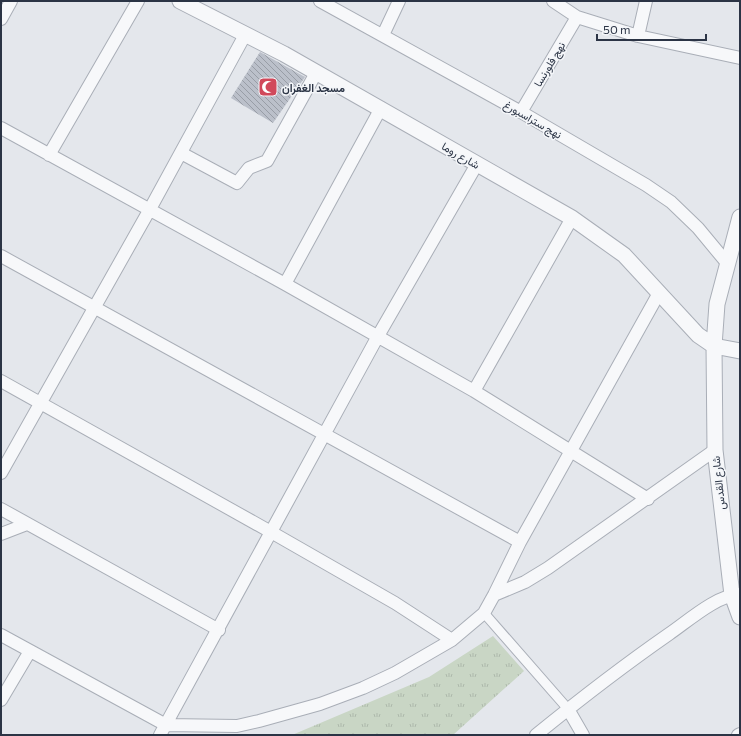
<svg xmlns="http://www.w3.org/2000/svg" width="741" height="736" font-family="Commissioner,Vazirmatn,sans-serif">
<defs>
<pattern id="park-tufts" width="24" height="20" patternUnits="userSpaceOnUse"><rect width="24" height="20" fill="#c9d6c5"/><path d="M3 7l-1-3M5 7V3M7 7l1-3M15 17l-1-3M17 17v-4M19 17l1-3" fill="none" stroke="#adb8ab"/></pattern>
<pattern id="building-back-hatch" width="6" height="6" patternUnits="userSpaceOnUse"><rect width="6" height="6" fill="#bbc0ca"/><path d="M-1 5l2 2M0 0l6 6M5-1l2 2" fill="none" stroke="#989da6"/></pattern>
</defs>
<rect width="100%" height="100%" fill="#e4e7ec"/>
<!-- park -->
<path fill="url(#park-tufts)" d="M493,636L524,671L453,735H292L429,677Z"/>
<!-- building -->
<path fill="url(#building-back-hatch)" d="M260,52L305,77L273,123L231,98Z"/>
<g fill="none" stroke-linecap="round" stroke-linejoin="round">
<defs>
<path id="pedestrian" d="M484,613L568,709"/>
<path id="minor" d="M320,1L521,112L646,185L671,202L698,228L727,263
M553,1L577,17L638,36L740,58
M1,19L11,1
M383,35L399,1
M638,36L646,1
M521,112L577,17
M1,128L285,284L474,391L648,499
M181,153L237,183L249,168L267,161L316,73
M49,155L138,1
M1,256L520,542
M285,284L381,108
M1,381L271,532L395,603L452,640
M474,391L572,218
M1,473L150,209L245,35
M1,509L219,630
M1,534L27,524
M494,595L525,582L548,568L715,450
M1,635L166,725L237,726L259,721L320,704L363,688L395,673L452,640L484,613L494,595L520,542L659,293
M1,700L30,651
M568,709L583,735
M160,735L378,336L477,164
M536,735C579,700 623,666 669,634C688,621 717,595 740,594
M738,735L740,734"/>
<path id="tertiary" d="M180,1L284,54L572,218L624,255L698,335L714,346L740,351
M740,217L717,304L714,346L715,450L732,595L740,617"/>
</defs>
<!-- pedestrian casing -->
<use href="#pedestrian" stroke="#a9aeb7" stroke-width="11"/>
<!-- minor casing -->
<use href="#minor" stroke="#a9aeb7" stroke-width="14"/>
<!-- tertiary casing -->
<use href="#tertiary" stroke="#a9aeb7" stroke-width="17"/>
<!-- pedestrian -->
<use href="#pedestrian" stroke="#f7f8fa" stroke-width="9"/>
<!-- minor -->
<use href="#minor" stroke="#f7f8fa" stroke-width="12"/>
<!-- tertiary -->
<use href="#tertiary" stroke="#f7f8fa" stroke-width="15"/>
</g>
<!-- icons -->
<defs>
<symbol id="mosque-square" viewBox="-11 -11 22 22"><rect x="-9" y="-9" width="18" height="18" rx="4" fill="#d1495b" stroke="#f4f6f9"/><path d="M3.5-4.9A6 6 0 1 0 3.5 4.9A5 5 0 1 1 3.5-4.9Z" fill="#fff"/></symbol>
</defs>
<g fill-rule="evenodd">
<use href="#mosque-square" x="257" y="76" width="22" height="22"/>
</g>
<g text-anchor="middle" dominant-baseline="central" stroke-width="3" stroke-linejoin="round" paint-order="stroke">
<!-- street labels -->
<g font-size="11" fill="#2b3445" stroke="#f4f6f9">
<text transform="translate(549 64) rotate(-59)">نهج فلورنسا</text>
<text transform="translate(533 119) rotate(30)">نهج ستراسبورغ</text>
<text transform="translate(461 155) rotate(30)">شارع روما</text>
<text transform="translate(718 483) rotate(-96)">شارع القدس</text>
</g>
<!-- poi labels -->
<g font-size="11" font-weight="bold" fill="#2b3445" stroke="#f4f6f9" text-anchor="start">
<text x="282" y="87">مسجد الغفران</text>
</g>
</g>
<!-- border -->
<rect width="741" height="736" fill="none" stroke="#2b3445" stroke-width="4"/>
<!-- scale -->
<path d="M597 34v6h109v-6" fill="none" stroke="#2b3445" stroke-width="2"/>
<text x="603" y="34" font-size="12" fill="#2b3445" stroke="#f4f6f9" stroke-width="3" paint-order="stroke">50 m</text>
</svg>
